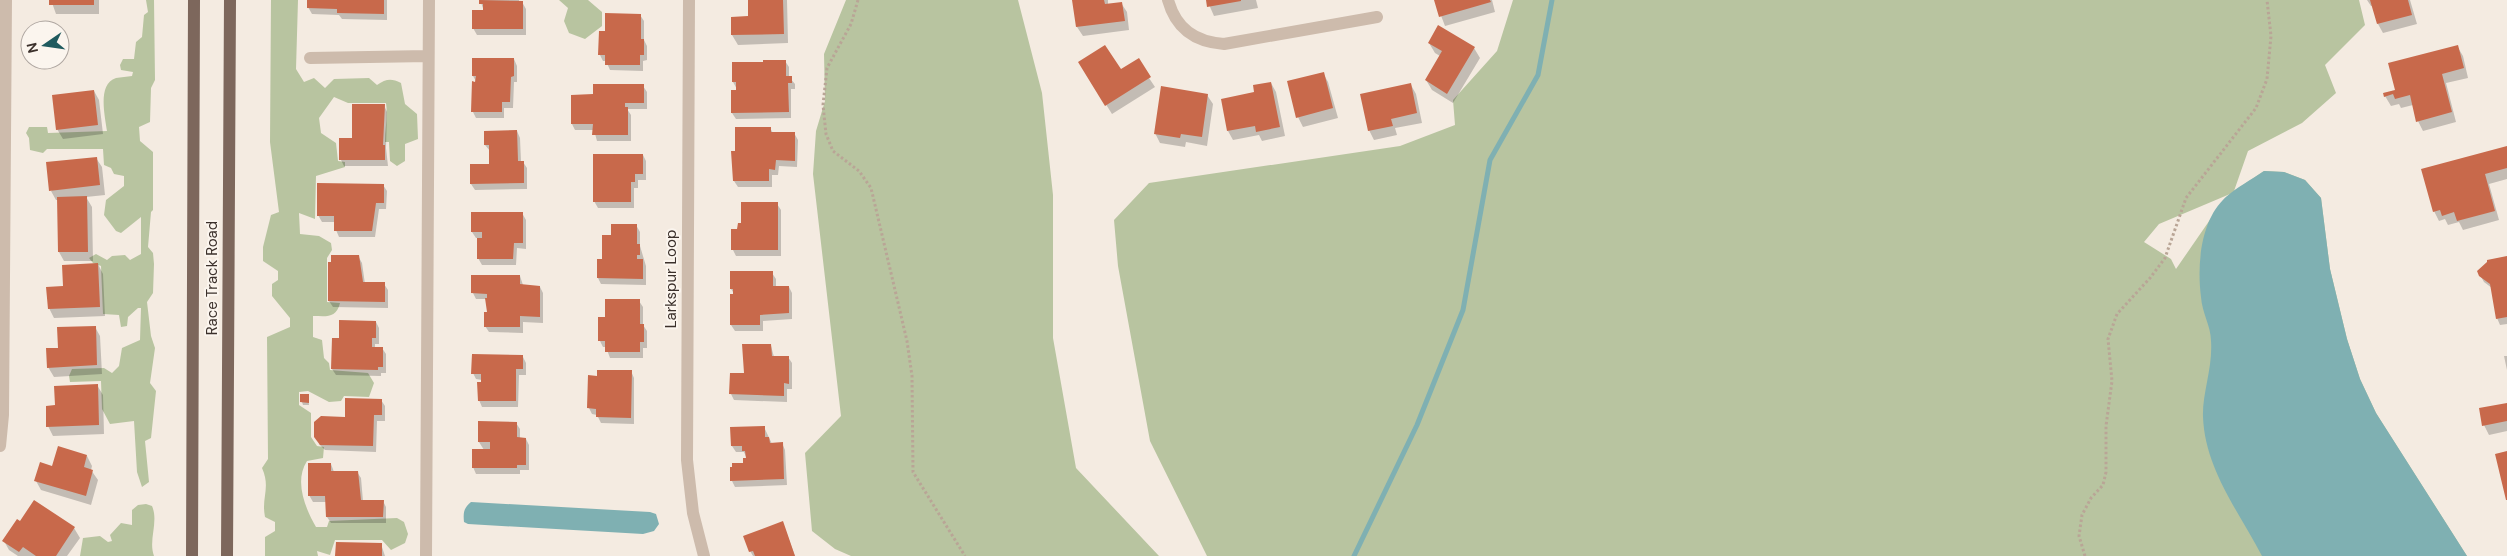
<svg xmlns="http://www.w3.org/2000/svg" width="2507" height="556" font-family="'DM Sans',sans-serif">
<rect width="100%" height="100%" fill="#f4ebe1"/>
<!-- green -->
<path fill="#b8c4a0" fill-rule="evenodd" d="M146,0H154L155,80L151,88L150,122L139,127L140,141L153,152V210L151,212L148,247L153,253L154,264L153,293L147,302L151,336L155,348L150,383L156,391L151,438L145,441L149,482L142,487L137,472L134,421L110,424L102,409L101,381L70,382L69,376L72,369L104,368L112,373L119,366L122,348L140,340L141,308H138L128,317L127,326L121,327L119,315L103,314L101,266L93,263L89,258L96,254L107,260L112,256L125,255L130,260L141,254V217L121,233L116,231L104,215L106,200L124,186V176L114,174L111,168L104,165L103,149H47L43,153L30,150L29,138L26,133L29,127H47L48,133L107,131C105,116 97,84 116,78C121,77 127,77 132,76L133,72L121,70L120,65L123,59H134L136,42L142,37L144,15L148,12Z
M271,0H298L296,69L304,82L314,78L325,88L334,79L369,78L377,85C386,79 391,78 401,83L405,104L417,114L418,139L405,144V161L397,166L390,161L389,142H385C385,128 388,117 386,103H348L334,97L319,118L321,133L336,143L338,161L345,162V167L316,176L315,219L299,213L300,234L319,236L331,243L332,250L327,258V302L340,303C336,319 326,316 313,316V337L322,340L324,358L329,363L330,370L368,373L374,383L369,397L344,396L341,401L329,402L308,391L299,392V405L311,413V437L317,446L324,447L323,458L307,461C294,481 305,508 316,527H327L329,521L397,518L404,522L408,534L405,543L391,550L382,540H335L330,555L317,551L318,556H265V537L275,531V522L265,517C261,497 271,488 262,468L268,459L267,337L290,327V318L272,296V284L278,280V271L263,261V247L271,215L279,212L270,142Z
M559,0H588L602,12V26L585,39L569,33L564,21L568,8Z
M846,0H1018L1042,93L1053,195V338L1076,468L1159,556H851L835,549L812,531L805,453L841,416L813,174L816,131L825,101L824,54Z
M1513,0H2359L2365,25L2325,65L2336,93L2302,123L2248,151L2234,191L2264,171L2284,172L2305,180L2321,198L2330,269L2347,339L2360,379L2376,413L2467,556H1207L1150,441L1118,266L1114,220L1149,183L1400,146L1455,125L1453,100L1497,51ZM2230,194L2225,198L2176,269L2171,259L2144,242L2159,224Z
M146,504L152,506C159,522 148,540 154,556H80L83,538L100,536L108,542L112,541L110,535L121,523L132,525V510L138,505Z"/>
<!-- water -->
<path fill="#7fb0b2" d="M2264,171L2284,172L2305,180L2321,198L2330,269L2347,339L2360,379L2376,413L2467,556H2262C2239,512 2205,469 2203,417C2202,394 2213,367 2211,341C2211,326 2202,313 2201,297C2197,266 2200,220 2226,197C2237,187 2251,180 2264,171Z
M471,502L650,512L656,514L659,524L654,531L643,534L468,524L464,522C463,512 464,508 471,502Z"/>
<!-- shadow -->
<path fill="#0003" d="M51,0H99V14H56Z
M309,0H387V20L342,19L339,15L312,14L308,7Z
M480,0H519V2H522L526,9V35H477L473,28L484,11Z
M749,0H787L788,43L738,45L732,35V18H750Z
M1074,0H1108V5L1121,3L1127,12L1129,30L1083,36L1077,27Z
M1207,0H1256L1258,8L1214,16Z
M1435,0H1492L1495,12L1445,26Z
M2367,0H2410L2417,24L2383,33L2378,24L2373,6H2371Z
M640,15L644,21V40L647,46V60L643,61V71L610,70L606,61H603L600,55L607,32Z
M1439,27L1474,48L1480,58L1453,103L1432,90L1426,80L1440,56L1435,53L1429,43Z
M2457,46L2463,56L2468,78L2446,83L2456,122L2423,131L2418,121L2413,105L2401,108L2399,104L2391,106L2385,96L2397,91Z
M514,59L517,66V82H514L513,108H504V118H476L473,112L477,83L473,76Z
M785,61L789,67V77L795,84V89H791V118L736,119L732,113L738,91L733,82Z
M1085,71H1120L1149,78L1155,87L1112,114Z
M1323,73L1328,82L1338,118L1303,127L1298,117Z
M1271,83L1276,92L1285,136L1262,141L1259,135L1233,140L1228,131L1256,93Z
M1411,85L1416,94L1422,123L1395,128L1397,135L1374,140L1369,130Z
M643,86L647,92V109H627L631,115V141H597L594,130H575L572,124Z
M94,91L99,100L103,134L63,139L57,129Z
M1207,95L1213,104L1207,146L1186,142L1185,147L1160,143L1155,133Z
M384,105L387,112L386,148L388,166H344L341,160L353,140Z
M770,128L773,133H794L798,140L797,167L779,166L778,175H772V187H738L734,181Z
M517,131L520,138L521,162H523L527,168V189L475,190L471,184L490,165V151L485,145Z
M2507,147V179L2489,184L2499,220L2463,230L2459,222L2448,225L2445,219L2439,221L2434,211Z
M643,155L646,161V180H638V188H634V208H598L594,201Z
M96,158L102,167L105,195L86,197L92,207L93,261H64L59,252L58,200H56L51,191Z
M383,185L387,191L386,209H379L375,237H339L336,230V222H322L318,215Z
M777,204L781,210V256H736L733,250L739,230Z
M522,213L526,220V249L517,248L516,265H482L478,258V238H476L472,232Z
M636,225L640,232V246L646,266V285L601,284L598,278L612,237Z
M358,256L362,263L365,284H384L388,290V308L333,307L329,301Z
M2507,258V324L2500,325L2497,318L2492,288L2484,282L2480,275Z
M98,264L103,274L105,316L54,318L49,308L64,288Z
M772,273L776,279V287H789L792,293V319L763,321V331H735L731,325V295H735L731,289Z
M473,276H520L523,285L540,287L543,293V323L523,322V333L489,332L485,326L489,313L486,299H476L473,293Z
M639,301L643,307V325L647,331V348H643V358H610L606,347H603L600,341V318H606Z
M376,322L379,328V344H375V348H382L386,354V373H381V376L336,375L332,369L333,340H340Z
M95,327L100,336L102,374L54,377L48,367L59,349Z
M771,346L774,357H788L792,363V389H787V402L734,400L731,394Z
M2504,356H2507V370Z
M523,357L526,363V375H519L518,407H482L479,400L482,380L476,379L473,373Z
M631,371L634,378V424L601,423L597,415L592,414L589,408L598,377Z
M97,385L103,395L104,434L53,436L48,426Z
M308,396L309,405H303L302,402Z
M381,400L385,406V421H377L376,452L325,450L319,444L346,418Z
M2507,404V431L2489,435L2484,425Z
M516,423L520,429V439H526L529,445V470H520V474H476L473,467L484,450L479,442Z
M764,427L772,444L782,443L785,450L787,485L735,487L732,481L747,459L744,452H736L732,446Z
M87,456L92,466L91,470L98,480L91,505L41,490L36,481L53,468Z
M331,464L334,472H357L361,478L363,501H383L386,507V523H331L327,517L326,502H313L309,495Z
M20,523L74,528L80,538L67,556H18L9,550L4,541Z
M783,523L795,556H753L750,551Z
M381,544L385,556H337Z"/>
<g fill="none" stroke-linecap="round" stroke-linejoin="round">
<!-- stream -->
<path stroke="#7fb0b2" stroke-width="5" d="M1354,556L1417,425L1463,310L1490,160L1538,75L1552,0"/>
</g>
<!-- building -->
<path fill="#c8694b" d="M49,0H94V5H49Z
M307,0H384V14L337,13V9L307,8Z
M479,0L523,1V29H472V10H483V4H479Z
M748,0H783L784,34L731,35V17L748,16Z
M1072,0H1104L1105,4L1122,2L1125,21L1076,27Z
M1206,0H1241V1L1207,7Z
M1434,0H1490L1491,2L1439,17Z
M2370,0H2408L2412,15L2377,24Z
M605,13L641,14V39H644V55H640V65H605V55H598L599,31H605Z
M1438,25L1475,47L1447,94L1425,80L1442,51L1428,43Z
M1105,45L1121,69L1139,58L1151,77L1105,106L1078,62Z
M2458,45L2464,68L2442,74L2452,112L2416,122L2410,95L2395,99L2393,94L2384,97L2383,93L2395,90L2388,63Z
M472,58H514V76L511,77L510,102H502V112H471L472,81L475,82L476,76H472Z
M763,60H786V76H792V83H788L789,112L731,113V90H736V82H732V62H763Z
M1324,72L1333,108L1296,118L1287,81Z
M1271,82L1280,127L1256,132L1255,126L1227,131L1221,99L1254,92L1253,85Z
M1411,83L1417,113L1391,119L1393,126L1368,131L1360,94Z
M593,84H644V103H625V107H628V135H592L593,124H571V95L593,94Z
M1161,86L1208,94L1202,137L1181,134L1180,138L1154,134Z
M94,90L98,125L56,130L52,95Z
M352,104H385L383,145H385V160H339V138H352Z
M735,127H771V132H795V161L776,160L775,170L769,169V181H733L731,151H735Z
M517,130L518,161H524V183L470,184V164H489V145H484V131Z
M2507,146V168L2485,174L2495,211L2457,221L2454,212L2442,216L2440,210L2433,212L2421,169Z
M593,154H643V174H635V182H631V202H593Z
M97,157L100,185L49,191L46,162Z
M317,183L384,184V203H376L372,231H334V216H317Z
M87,196L88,252H58L57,197Z
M741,202H778V250H731V229H737L738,223H741Z
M471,212H523V243H514L513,259H477V238H482V232H471Z
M611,224H637V244H640V255H637V259H643V279L597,278V259H602V235H611Z
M331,255H359L363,282H385V302L328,301V262H331Z
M2507,256V317L2496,319L2490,284L2479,276L2477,271L2487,262V260Z
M98,263L100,307L48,309L46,287L63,286L62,265Z
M730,271H773V286H789V313L760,315V325H730V294H733V289H730Z
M471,275H520V284L540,286V317L520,316V327H484V312H487L485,298H487V294L471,293Z
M605,299H640V324H644V342H640V352H605V341H598V317H605Z
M339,320L376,321V338H372V347H383V367H378V370L331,369L332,338H339Z
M96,326L97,365L47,368L46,348H58L57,327Z
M742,344H771L772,356H789V384L784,383V396L729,394L730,373H744Z
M472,354L523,355V369H516V401H478L477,382H481V374H471Z
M597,370H632L631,418L596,417V409L587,408L588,375L597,376Z
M98,384L99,425L46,427V406L55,405L54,386Z
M300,394H309V403L300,402Z
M345,398L382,399V415H374L373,446L320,445L314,437V422L321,416L345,417Z
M2507,403V421L2482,426L2479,408Z
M478,421L517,422V437L526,438V465H517V468H472V449H490V442H478Z
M765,426V437H769L770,443L783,442L784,479L730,481V467H732V463H743V458H746L745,451H742V446H731L730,427Z
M58,446L87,455L84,467L93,470L86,496L34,481L40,462L52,466Z
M2507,451V500H2506L2495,454Z
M308,463H331V471H358L361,500H384L383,517H326L325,496H308Z
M34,500L75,527L56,556H36L23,547L19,552L2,541L17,519L20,521Z
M783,521L795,556H755L753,551L749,552L743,536Z
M336,542L382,543V556H335Z"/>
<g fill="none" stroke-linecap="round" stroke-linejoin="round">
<!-- path -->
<path stroke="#b9a596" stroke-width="3" stroke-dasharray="2.5 2.5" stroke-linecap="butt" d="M858,0L851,24L827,68L823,105L826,134L833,151L859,171L871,188L907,341L912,376L913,472L965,556
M2085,556L2079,536L2082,515L2091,498L2103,485L2106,472V426L2112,381L2108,339L2117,314L2150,278L2165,258L2186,198L2256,108L2267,79L2271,36L2267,0"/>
<!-- minor -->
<path stroke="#cdbbac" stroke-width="12" d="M689,0L687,460L693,513L704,556
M1168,0C1176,29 1195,42 1224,44L1377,17
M310,58L428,56
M0,446L3,415L6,0
M426,556L429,0"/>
<!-- major -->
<path stroke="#7d675c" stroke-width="12" d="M192,556L194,0
M227,556L230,0"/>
</g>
<g text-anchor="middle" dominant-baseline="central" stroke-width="4" stroke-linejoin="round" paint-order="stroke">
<!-- street labels -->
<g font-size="15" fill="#3b302b" stroke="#fbf5ee">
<text transform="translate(212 278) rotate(-90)">Race Track Road</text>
<text transform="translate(671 279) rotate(-90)">Larkspur Loop</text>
</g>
</g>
<!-- north arrow -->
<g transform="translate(45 45) rotate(257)"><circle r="24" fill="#fbf5ee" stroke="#aea6a0"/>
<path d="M0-4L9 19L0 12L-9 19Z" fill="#1f5a5e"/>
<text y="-8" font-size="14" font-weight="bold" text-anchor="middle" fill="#3b302b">N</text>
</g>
</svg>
